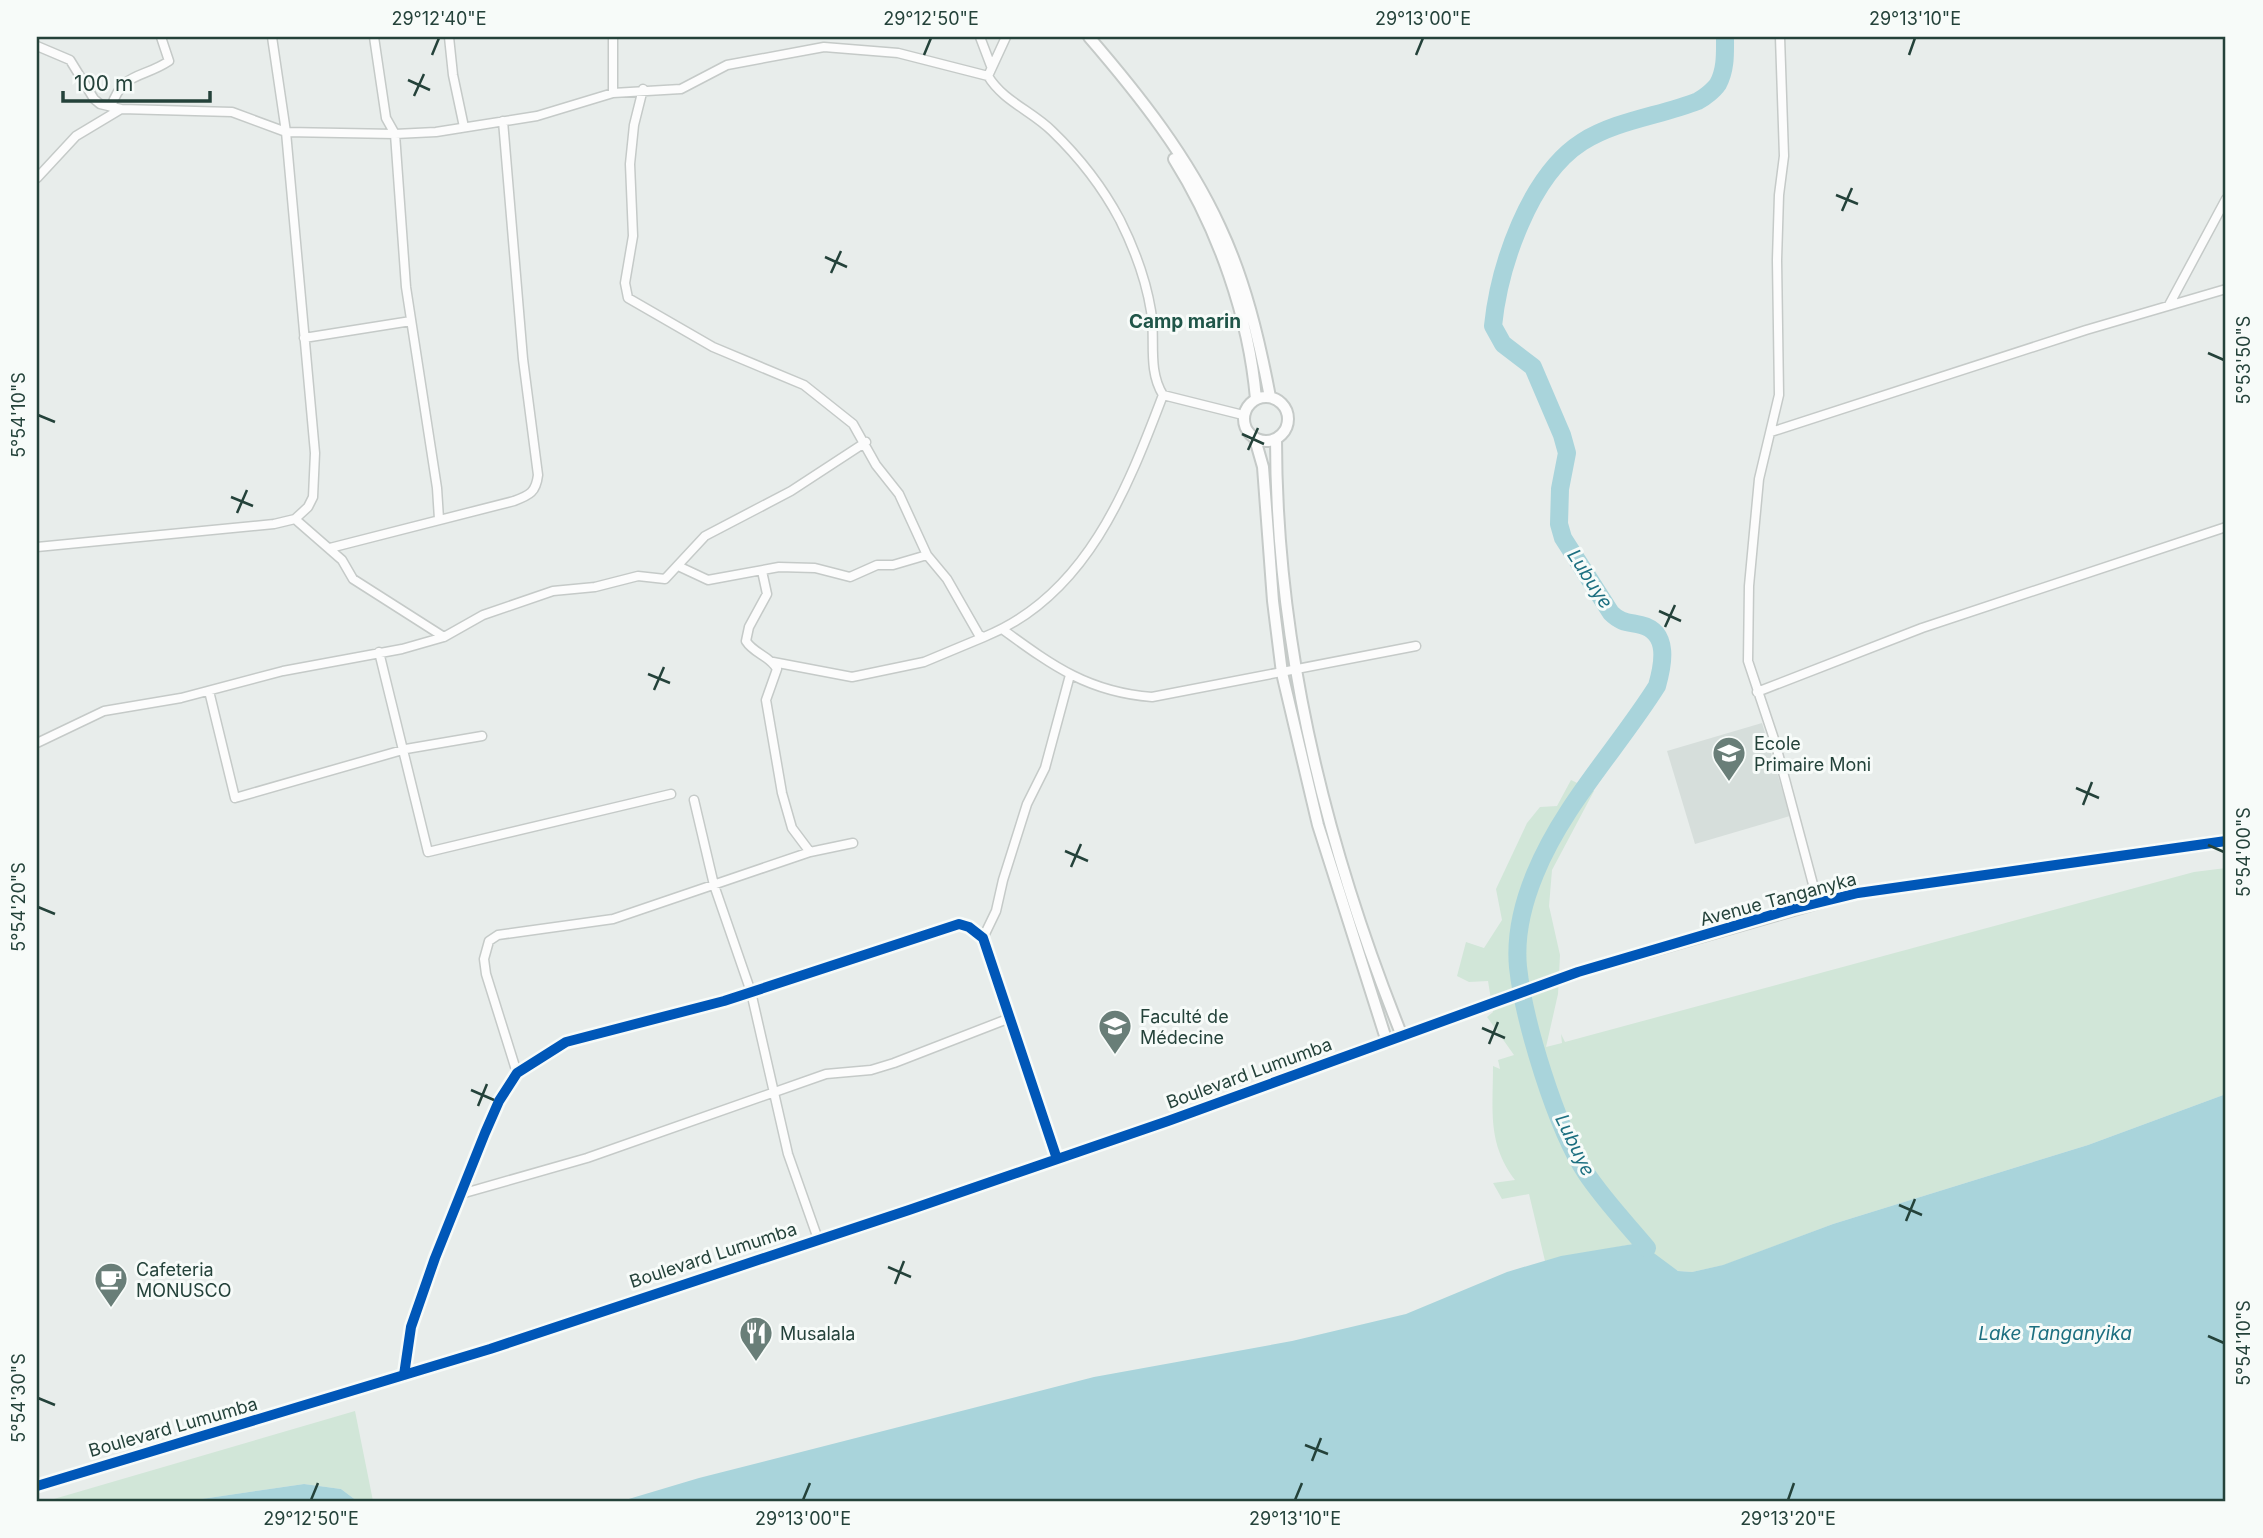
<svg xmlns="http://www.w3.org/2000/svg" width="2263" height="1538" font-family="Inter,sans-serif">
<rect width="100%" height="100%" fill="#e8edeb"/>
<!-- built -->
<path fill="#d6dedb" d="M1762,723L1790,816L1695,844L1667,751Z"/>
<!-- green -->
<path fill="#d1e6d8" d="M1571,780L1594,791L1552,870L1549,906L1560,955L1558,994L1546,1047L1562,1043L1561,1034L1565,1042L2194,872L2226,868V1094L2088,1145L1833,1224L1724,1265L1692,1272L1678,1271L1633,1244L1545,1261L1529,1194L1502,1199L1493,1183L1515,1180C1487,1143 1493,1111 1493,1066L1500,1069L1498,1060L1514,1055L1487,1017L1493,1012L1488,981L1469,982L1457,976L1466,942L1484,948L1502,920L1496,889L1527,823L1540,807L1557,806Z
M355,1411L373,1501H357L341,1489L304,1484L188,1501H47Z"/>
<!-- water -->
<path fill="#a9d4db" d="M2226,1094V1501H622L699,1478L1094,1377L1292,1341L1406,1314L1507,1272L1561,1256L1633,1244L1647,1248L1678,1271L1692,1272L1723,1265L1833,1224L2088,1145Z
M304,1484L341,1489L357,1501H188Z"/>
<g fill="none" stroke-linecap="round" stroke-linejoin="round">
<!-- river -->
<path stroke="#a9d4db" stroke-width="18" d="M1647,1248C1627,1224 1604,1200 1586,1173C1556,1127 1524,1022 1518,967C1515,935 1523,903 1535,874C1563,805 1618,748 1657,686C1663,665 1670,632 1641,625C1628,622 1621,623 1611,613L1563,538L1559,524L1560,489L1567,453L1562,435L1533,367L1503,344L1493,326C1499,267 1529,176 1582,142C1617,120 1660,116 1698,101C1704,98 1714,90 1718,84C1726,69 1725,53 1725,37"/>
<defs>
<path id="minor" d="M374,37L386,118L395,134L406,287L437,488L439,519
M449,37L453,75L464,127
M980,37L991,66
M1006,37L988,76C1003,101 1032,111 1052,131C1078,156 1103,188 1120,220C1134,248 1146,280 1151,311C1156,339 1147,369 1163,395L1243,415
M1780,37L1784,156L1779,195L1777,260L1779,395L1759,479L1749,586L1748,661L1775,742L1818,903
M37,46L70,60L94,99L100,104L121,109
M643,89L634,125L630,164L633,236L625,283L628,298L713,347L804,385L853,424L876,465L899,494L927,555L947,579L979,635L984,637C1086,596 1127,490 1163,395
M613,93V37
M111,107C123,71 142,79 169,61L161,37
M37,178L76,136L121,109L232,112L286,132L395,134L436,132L537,116L613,93L681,89L727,65L824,47L898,53L988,76
M2169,305L2226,199
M304,338L411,321
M1771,432L2086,330L2226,289
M295,519L342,560L353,579L444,637L483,615L553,591L595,587L638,576L665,579L705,536L791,491L866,442
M37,547L274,524L295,519L308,507L313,497L315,453L286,132L272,37
M330,548L514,501C530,495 536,492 538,475L523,359L503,121
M678,566L708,580L779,567L815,568L850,577L877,565H893L927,555
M762,571L767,594L749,627L746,641C754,654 769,655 777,669L766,700L782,793L792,828L810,852L853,843
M1002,629C1053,666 1088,692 1152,697L1416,646
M379,652L428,852L671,794
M773,662L852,677L924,662L984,637
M209,691L235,798L406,749L482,736
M1757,692L1922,628L2226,527
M37,743L104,711L181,698L283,671L402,649L444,637
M694,800L714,885L751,992L788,1154L818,1239
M983,938L996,911L1003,880L1027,804L1045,768L1070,675
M517,1073L486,974L484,959L489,941L498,935L613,919L810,852
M461,1194L587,1158L826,1074L871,1070L894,1063L1010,1018
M404,1375L411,1327L435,1258L485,1133L499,1101L517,1073L566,1042L724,1001L959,924L969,927L983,938L1057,1159
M37,1486C493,1353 944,1202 1391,1040"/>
<path id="tertiary" d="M1089,37C1139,95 1188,157 1220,227C1245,280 1259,339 1270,397
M1174,159C1218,229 1249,317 1256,399
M1244 419a22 22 0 1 1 44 0a22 22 0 1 1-44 0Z
M1255,439L1263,467L1273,601L1282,673L1318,825L1387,1042
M1276,439C1276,643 1326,847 1402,1036
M1394,1039L1578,972L1818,903L1858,893L2226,841"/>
</defs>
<!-- minor casing -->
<use href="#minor" stroke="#c5cac8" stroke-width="11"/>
<!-- tertiary casing -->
<use href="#tertiary" stroke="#c5cac8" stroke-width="14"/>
<!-- minor -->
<use href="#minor" stroke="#fcfcfc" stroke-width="8"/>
<!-- tertiary -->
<use href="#tertiary" stroke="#fcfcfc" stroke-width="10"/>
<defs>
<path id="cycleway" d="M404,1375L411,1327L435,1258L485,1133L499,1101L517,1073L566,1042L724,1001L959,924L969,927L983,938L1057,1159
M37,1486L490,1349L909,1210L1168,1121L1578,972L1792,909L1858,893L2226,841"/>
</defs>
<!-- cycleway casing -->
<use href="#cycleway" stroke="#f7fbf9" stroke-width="15"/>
<!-- cycleway -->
<use href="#cycleway" stroke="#0057b8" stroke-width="10"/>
</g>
<!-- ticks -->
<path fill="none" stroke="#24423a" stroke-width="2.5" d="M432,55L439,38M924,55L931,38M1416,55L1423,38M1909,55L1915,38M408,80L430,90M414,96L424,74M1836,195L1858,204M1842,211L1852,188M825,257L847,267M831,273L841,251M2208,353L2224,360M38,415L55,422M1242,434L1264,444M1248,450L1258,428M231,497L253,506M237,513L247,490M1659,611L1681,621M1665,627L1675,605M648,674L670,683M654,690L664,667M2076,788L2099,798M2083,805L2092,782M2208,845L2224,852M1065,851L1088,861M1071,867L1081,844M38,907L55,914M1482,1028L1505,1038M1489,1044L1498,1022M471,1090L494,1100M478,1106L487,1084M1899,1205L1922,1215M1906,1221L1915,1199M888,1267L911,1277M895,1284L904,1261M2208,1336L2224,1343M38,1398L55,1405M1305,1445L1328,1454M1312,1461L1321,1438M311,1500L318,1483M803,1500L810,1483M1295,1500L1302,1483M1788,1500L1794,1483"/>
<!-- icons -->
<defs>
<symbol id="school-pin" viewBox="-11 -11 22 30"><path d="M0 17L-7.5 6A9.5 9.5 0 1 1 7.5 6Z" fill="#697e78" stroke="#f7fbf9"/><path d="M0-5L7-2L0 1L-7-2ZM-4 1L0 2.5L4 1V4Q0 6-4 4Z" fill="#fff"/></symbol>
<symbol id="university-pin" viewBox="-11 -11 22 30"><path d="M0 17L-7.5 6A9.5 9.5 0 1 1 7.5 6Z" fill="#697e78" stroke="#f7fbf9"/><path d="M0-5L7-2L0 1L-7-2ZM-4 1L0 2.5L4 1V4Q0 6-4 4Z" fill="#fff"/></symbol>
<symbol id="cafe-pin" viewBox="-11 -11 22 30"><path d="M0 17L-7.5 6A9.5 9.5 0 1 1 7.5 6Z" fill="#697e78" stroke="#f7fbf9"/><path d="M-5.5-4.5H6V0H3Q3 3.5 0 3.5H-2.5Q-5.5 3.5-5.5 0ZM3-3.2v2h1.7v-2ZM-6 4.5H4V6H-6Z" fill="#fff"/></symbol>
<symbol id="restaurant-pin" viewBox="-11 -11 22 30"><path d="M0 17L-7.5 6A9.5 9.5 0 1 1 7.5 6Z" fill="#697e78" stroke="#f7fbf9"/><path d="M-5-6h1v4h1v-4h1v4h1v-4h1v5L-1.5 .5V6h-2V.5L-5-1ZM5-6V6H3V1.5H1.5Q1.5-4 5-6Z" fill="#fff"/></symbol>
</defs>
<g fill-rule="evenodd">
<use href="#school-pin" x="1710" y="734" width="38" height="52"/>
<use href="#university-pin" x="1096" y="1007" width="38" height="52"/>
<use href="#cafe-pin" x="92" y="1260" width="38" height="52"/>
<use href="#restaurant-pin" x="737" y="1314" width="38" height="52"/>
</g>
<g text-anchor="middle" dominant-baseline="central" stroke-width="6" stroke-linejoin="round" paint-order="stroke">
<!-- poi labels -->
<g font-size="18" fill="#24423a" stroke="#f7fbf9" text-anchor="start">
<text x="1754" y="743">Ecole<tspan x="1754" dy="21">Primaire Moni</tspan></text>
<text x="1140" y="1016">Faculté de<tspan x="1140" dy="21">Médecine</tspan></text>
<text x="136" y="1269">Cafeteria<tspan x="136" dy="21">MONUSCO</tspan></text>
<text x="780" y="1333">Musalala</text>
</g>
<!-- street labels -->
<g font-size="18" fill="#24423a" stroke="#f7fbf9">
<text transform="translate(1778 899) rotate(-15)">Avenue Tanganyka</text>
<text transform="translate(1249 1073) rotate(-20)">Boulevard Lumumba</text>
<text transform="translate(713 1255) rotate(-18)">Boulevard Lumumba</text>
<text transform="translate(173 1427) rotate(-16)">Boulevard Lumumba</text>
</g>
<!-- neighbourhood labels -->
<g font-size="19" font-weight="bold" fill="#1f5548" stroke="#f7fbf9">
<text x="1185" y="321">Camp marin</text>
</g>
<!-- water labels -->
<g font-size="19" font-style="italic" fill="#1c6f80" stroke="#f7fbf9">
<text transform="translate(1590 579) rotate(57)">Lubuye</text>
<text transform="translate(1575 1145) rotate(64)">Lubuye</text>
<text x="2055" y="1333">Lake Tanganyika</text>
</g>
</g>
<!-- border -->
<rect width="2263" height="1538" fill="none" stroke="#f7fbf9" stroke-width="77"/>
<!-- scale -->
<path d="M63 91v10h147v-10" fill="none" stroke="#24423a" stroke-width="3.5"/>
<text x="74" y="91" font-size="21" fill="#24423a" stroke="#f7fbf9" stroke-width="5" paint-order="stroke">100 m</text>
<rect x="38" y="38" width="2186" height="1462" fill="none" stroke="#24423a" stroke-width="2.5"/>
<g font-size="18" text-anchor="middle" fill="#24423a">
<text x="439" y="25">29°12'40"E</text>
<text x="931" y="25">29°12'50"E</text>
<text x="1423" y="25">29°13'00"E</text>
<text x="1915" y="25">29°13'10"E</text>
<text transform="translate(2244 360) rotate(-90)" y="6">5°53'50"S</text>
<text transform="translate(19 415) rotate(-90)" y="6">5°54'10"S</text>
<text transform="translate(2244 852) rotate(-90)" y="6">5°54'00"S</text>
<text transform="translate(19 907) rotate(-90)" y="6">5°54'20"S</text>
<text transform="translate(2244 1343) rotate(-90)" y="6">5°54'10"S</text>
<text transform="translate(19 1398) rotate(-90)" y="6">5°54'30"S</text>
<text x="311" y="1525">29°12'50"E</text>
<text x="803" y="1525">29°13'00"E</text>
<text x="1295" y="1525">29°13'10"E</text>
<text x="1788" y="1525">29°13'20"E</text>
</g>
</svg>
